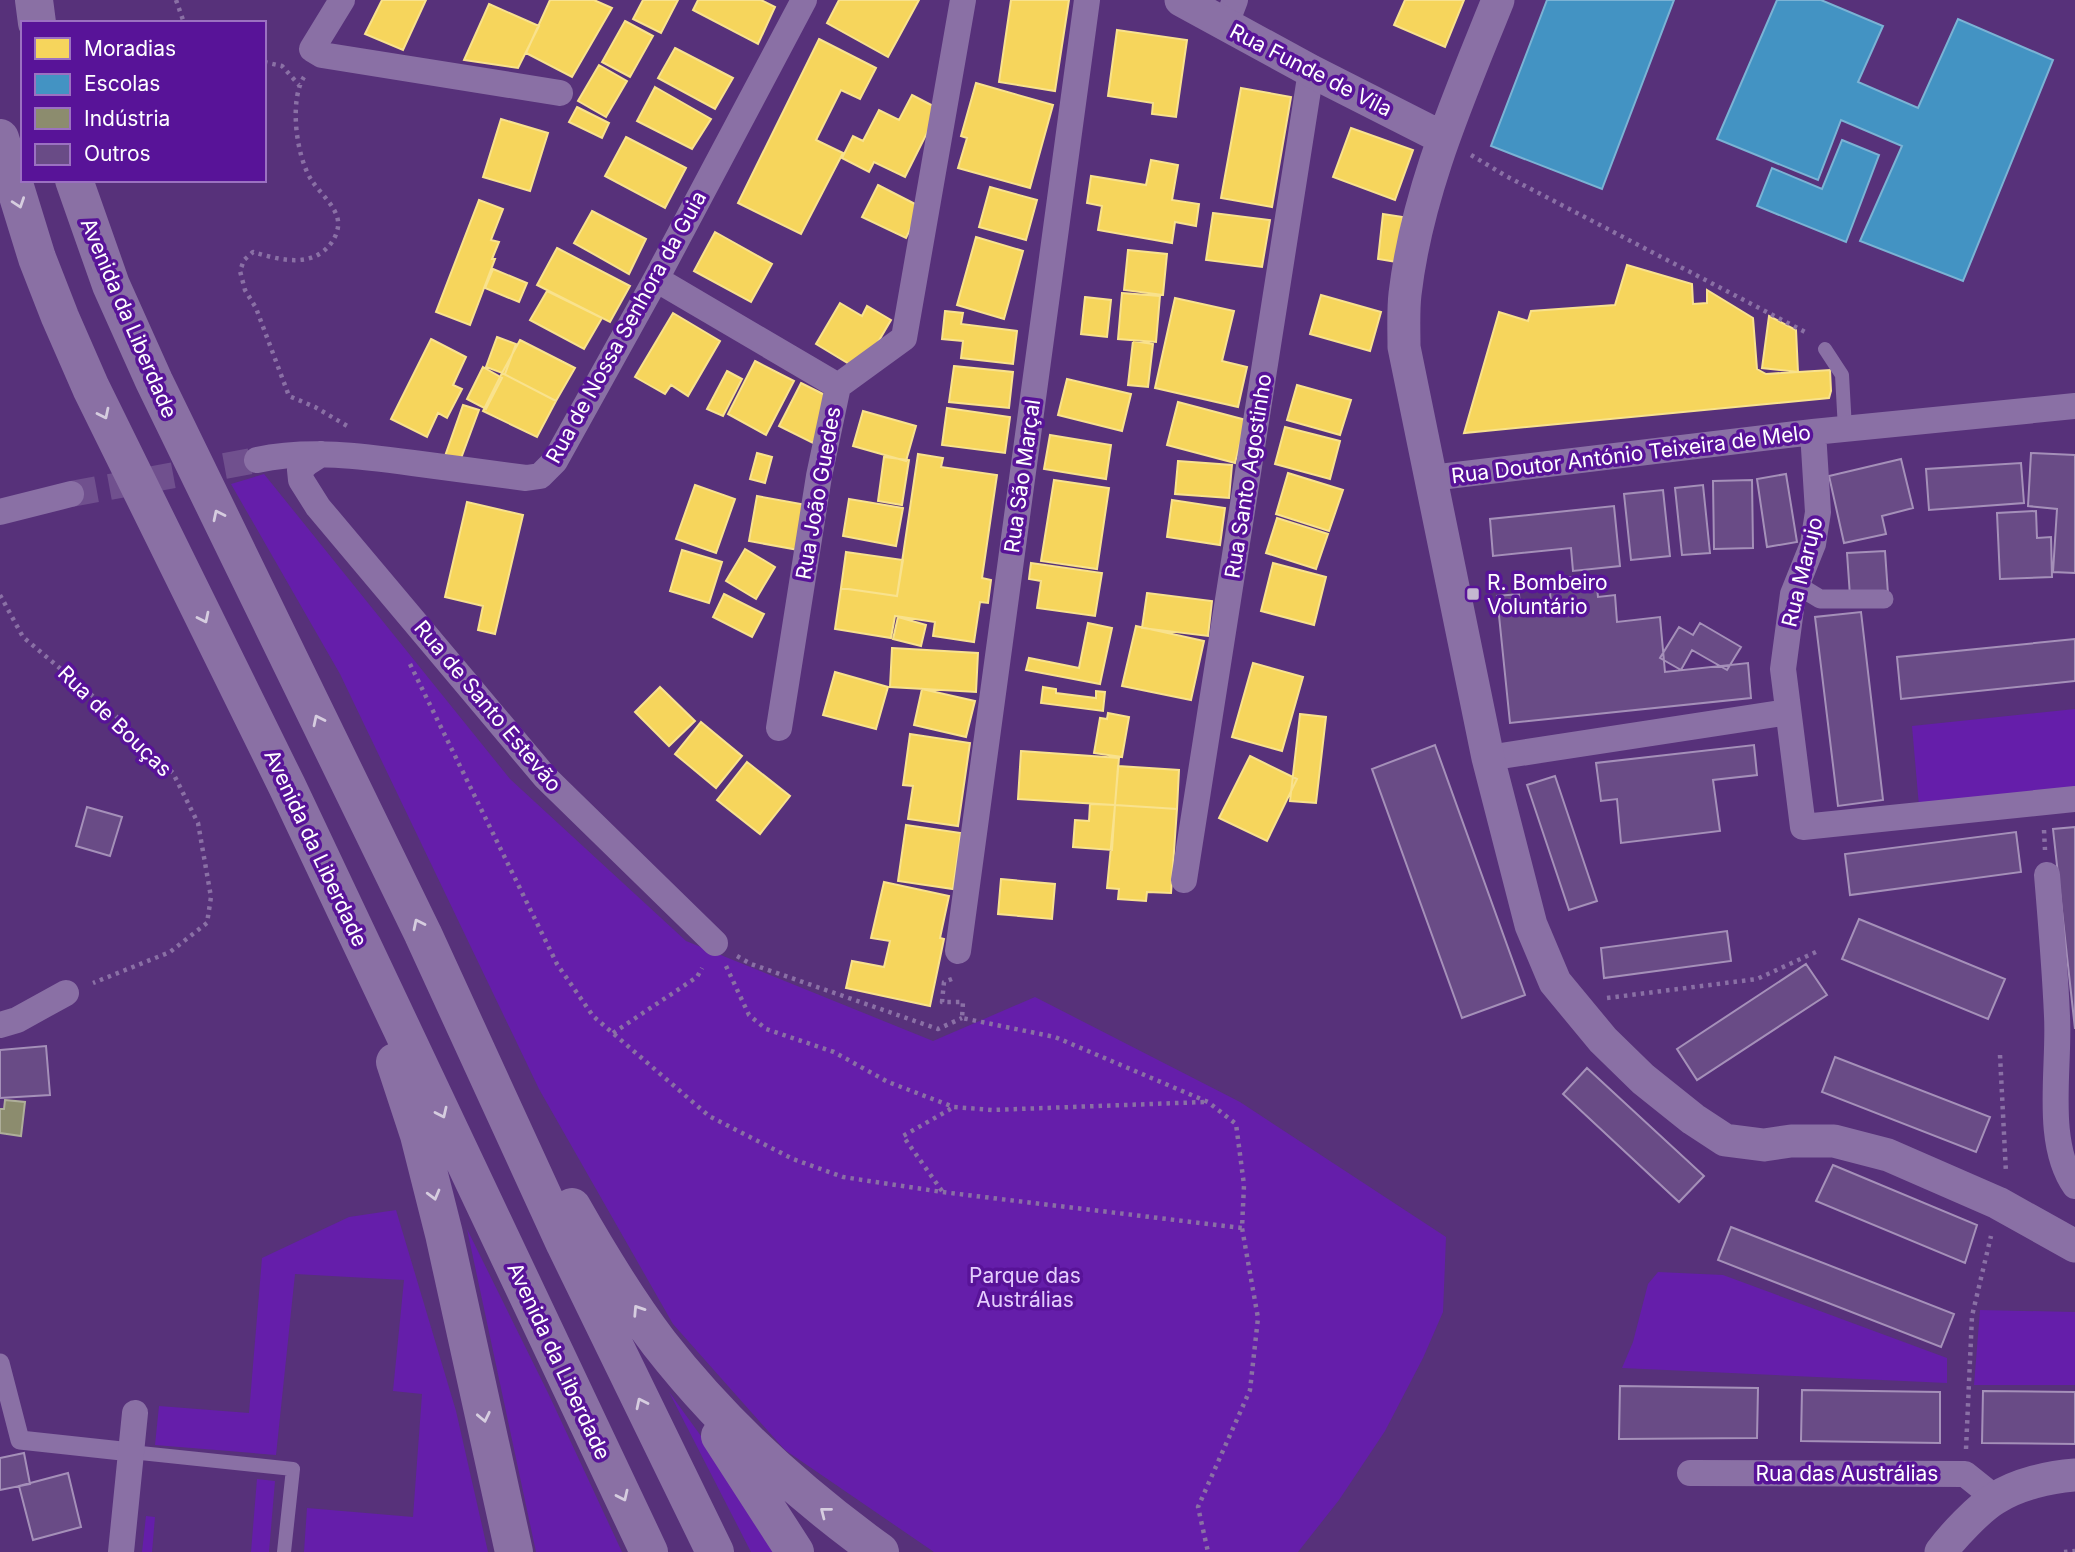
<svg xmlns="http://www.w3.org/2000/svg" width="2075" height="1552" font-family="Inter,sans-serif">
<rect width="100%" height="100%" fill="#57317a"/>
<!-- green -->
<path fill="#651eaa" d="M264,474L510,779L686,941L933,1041L1035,997L1240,1102L1446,1237L1443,1312L1423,1358L1385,1431L1339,1500L1298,1552H934L785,1450L673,1324L539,1089L340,674L231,484Z
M2075,709V790L1919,806L1912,726Z
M396,1210L456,1411L488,1552H304L307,1508L413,1517L422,1394L393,1391L404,1280L295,1274L276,1455L155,1445L159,1406L249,1413L262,1258L349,1217Z
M467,1229L549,1395L622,1552H536Z
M1658,1272L1723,1275L1947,1358V1383L1622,1368L1633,1342L1648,1284Z
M1980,1310L2075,1312V1385H1974Z
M669,1392L738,1487L780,1552H751Z
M257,1479L275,1481L269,1552H251Z
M146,1516L155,1517L152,1552H142Z"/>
<!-- homes -->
<path fill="#f6d55c" stroke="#f9e28d" stroke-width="2" d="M382,0H426L403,50L365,34Z
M550,0H594L612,8L572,77L526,53Z
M643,0H678L661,33L633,19Z
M698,0H761L775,7L758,44L693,10Z
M839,0H919L888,57L827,23Z
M1011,0H1069L1055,91L999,82Z
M1405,0H1464L1445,47L1394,25Z
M489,4L539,26L518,68L464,60Z
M625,21L653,36L630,77L602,62Z
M1117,30L1187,40L1176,117L1152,114L1153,103L1108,96Z
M819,39L876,68L860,99L841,90L816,140L843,153L801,234L738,203Z
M675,48L733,78L715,109L658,78Z
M599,65L627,81L606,117L578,101Z
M976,83L1053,105L1030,188L958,168L967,138L961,136Z
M655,87L711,119L692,149L637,121Z
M1241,88L1291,97L1272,207L1221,198Z
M912,95L939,109L905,177L874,162L869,172L842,158L853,136L863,141L879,110L899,120Z
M577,107L609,123L602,138L569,122Z
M501,119L548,133L530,191L483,177Z
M1351,128L1413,150L1395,200L1333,177Z
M626,137L686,168L665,208L605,176Z
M1151,160L1178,165L1172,200L1199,204L1196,226L1175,222L1172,243L1098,230L1102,206L1087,203L1091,176L1146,185Z
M878,185L921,207L906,238L862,217Z
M990,187L1037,200L1026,240L979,227Z
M479,200L503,209L491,240L499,242L492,259H495L470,325L436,312Z
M592,211L646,239L629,274L574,243Z
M1213,213L1270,220L1262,267L1206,260Z
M1383,214L1403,217L1397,262L1378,259Z
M715,232L772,264L751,302L694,271Z
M976,237L1023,251L1004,319L957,305Z
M557,248L630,286L610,322L537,285Z
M1128,250L1167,254L1163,295L1124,290Z
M1627,265L1692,284L1693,304L1707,303V290L1753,318L1757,369L1766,374L1830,370L1831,391L1829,398L1464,433L1499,312L1528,321L1531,311L1615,305Z
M493,269L527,283L519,302L485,288Z
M547,291L602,318L584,349L530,320Z
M1122,293L1160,296L1156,342L1118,339Z
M1321,295L1381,312L1370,351L1310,334Z
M1085,297L1111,300L1107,337L1081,334Z
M1175,298L1234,311L1222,361L1247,367L1238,407L1155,388Z
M840,303L862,316L867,306L891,320L861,371L816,344Z
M945,311L963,313L961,324L1017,331L1013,364L961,358L963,341L942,339Z
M673,313L720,341L688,396L671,385L665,394L635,377Z
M1769,316L1796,330L1798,372L1762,368Z
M497,337L516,344L505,374L486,367Z
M431,339L466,357L453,385L462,389L447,418L438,413L427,437L391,419Z
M520,340L575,368L556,401L502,373Z
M1133,341L1153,344L1148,387L1128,385Z
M755,361L794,381L766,435L728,414Z
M954,366L1013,372L1009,408L949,402Z
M483,367L502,378L486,409L467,399Z
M727,371L742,379L723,416L707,409Z
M502,373L556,401L537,437L483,411Z
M1067,379L1131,394L1122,431L1058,415Z
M801,383L835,400L813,443L779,426Z
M1297,385L1351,400L1340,435L1287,420Z
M1178,402L1246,420L1235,463L1167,445Z
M463,405L479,410L460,461L445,456Z
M947,408L1010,417L1005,453L942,445Z
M863,411L916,426L906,461L853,446Z
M1285,427L1340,441L1330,479L1275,464Z
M1050,435L1111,445L1106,479L1044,469Z
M757,453L772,457L765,483L750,479Z
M918,454L943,458L941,467L997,475L982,578L991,580L988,603L980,602L974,642L933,636L935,622L895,616L891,638L835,629L841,588L897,596Z
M884,457L909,460L902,505L878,501Z
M1178,461L1232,465L1229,498L1175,494Z
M1288,473L1343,490L1329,531L1276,514Z
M1054,480L1109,488L1097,569L1041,561Z
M695,485L735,499L716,553L676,539Z
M757,496L812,506L804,551L749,541Z
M849,499L903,508L896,546L843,536Z
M1172,500L1225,508L1220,545L1167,537Z
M467,502L523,515L495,634L478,630L483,606L445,597Z
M1277,518L1328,534L1316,569L1266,553Z
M745,549L775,567L756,599L726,581Z
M682,550L722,562L709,603L670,591Z
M846,552L903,560L897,596L841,588Z
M1031,563L1102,573L1095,616L1037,608L1041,581L1029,579Z
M1273,563L1326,577L1314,625L1261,611Z
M1147,593L1212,601L1208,636L1142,628Z
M724,594L764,614L752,637L713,617Z
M898,617L926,625L921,646L893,639Z
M1088,623L1112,628L1100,684L1026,670L1029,658L1079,668Z
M1136,626L1204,641L1191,700L1122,686Z
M892,648L978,653L976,692L890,687Z
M1253,663L1303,677L1282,751L1232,737Z
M835,672L888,687L876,729L823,715Z
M660,687L695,721L669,746L635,712Z
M1043,687L1056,689V693L1096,698V691L1105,692L1103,711L1041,703Z
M922,689L975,701L966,737L914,725Z
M1108,713L1129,717L1122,757L1094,753L1100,718L1107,719Z
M1300,714L1326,717L1316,803L1290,801Z
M701,722L742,756L716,788L675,754Z
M910,734L970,743L958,826L908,819L913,786L903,785Z
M1021,751L1119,758L1115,805L1018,799Z
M1250,756L1297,779L1267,841L1219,818Z
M747,762L790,796L760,834L717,800Z
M1118,766L1179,770L1177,809L1115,805Z
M1090,804L1115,805L1112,850L1073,847L1075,820L1089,821Z
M1115,805L1177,809L1171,893L1147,892L1146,901L1118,899L1119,889L1107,888Z
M906,825L961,833L953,889L898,881Z
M1001,879L1055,884L1052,919L998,914Z
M884,882L949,896L940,938L944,939L930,1006L846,988L852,961L884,967L890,941L871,938Z"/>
<!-- schools -->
<path fill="#4393c3" stroke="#7bb3d5" stroke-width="2" d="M1547,0H1674L1602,189L1491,146Z
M1777,0H1821L1883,26L1858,82L1918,108L1958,19L2053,60L1963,281L1860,241L1902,146L1841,120L1818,180L1717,139Z
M1842,140L1879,155L1846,242L1757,206L1772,168L1822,189Z"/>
<!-- industry -->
<path fill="#8c8c6e" stroke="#aeae9a" stroke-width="2" d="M5,1100L25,1102L21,1136L0,1133V1109H4Z"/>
<!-- building -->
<path fill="#694b86" stroke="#a590b9" stroke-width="2" d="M2031,453L2075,455V573L2053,572L2057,509L2028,506Z
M1901,459L1913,508L1882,516L1886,534L1844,543L1829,476Z
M2021,463L2024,503L1929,510L1926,469Z
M1786,474L1797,542L1767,547L1757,479Z
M1752,480L1753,548L1714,549L1713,481Z
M1703,485L1710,553L1682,555L1675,488Z
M1663,490L1670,556L1631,560L1624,494Z
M1614,506L1620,566L1573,571L1571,548L1493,556L1490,519Z
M2036,511L2037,538L2051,537L2052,577L2000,579L1997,513Z
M1885,551L1888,594L1850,596L1847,553Z
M1573,577V580L1596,578L1598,597L1615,595L1617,622L1660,617L1665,672L1748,663L1751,698L1510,723L1497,596L1519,594L1520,608L1551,604L1549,580Z
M1861,612L1883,800L1838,806L1815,617Z
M1700,623L1741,647L1727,670L1692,650L1681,670L1660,658L1679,627L1693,635Z
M2075,639V681L1901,699L1897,657Z
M1435,745L1525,995L1462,1018L1372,769Z
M1754,745L1757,775L1713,780L1720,831L1621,843L1617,799L1601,801L1596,763Z
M1555,776L1597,901L1569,910L1527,785Z
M87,807L122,817L110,856L76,846Z
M2075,827V1029L2053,829Z
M2016,832L2021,872L1850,895L1845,854Z
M1859,919L2005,979L1988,1019L1842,959Z
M1727,931L1731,961L1604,978L1601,948Z
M1806,964L1827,995L1697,1080L1677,1049Z
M46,1046L50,1095L0,1098V1050Z
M1835,1057L1990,1117L1976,1152L1822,1092Z
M1587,1068L1704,1176L1679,1202L1563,1094Z
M1833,1165L1977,1225L1965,1263L1816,1201Z
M1731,1227L1954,1314L1941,1347L1718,1260Z
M1620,1386L1758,1388L1757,1438L1619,1439Z
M1802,1390L1940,1392V1443L1801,1441Z
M1983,1391L2075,1392V1444L1982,1443Z
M24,1453L30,1484L0,1490V1458Z
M68,1473L81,1527L33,1540L19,1486Z"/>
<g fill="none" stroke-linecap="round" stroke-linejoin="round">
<!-- minor-tunnel -->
<path stroke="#70508e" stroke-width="26" stroke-dasharray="26 13" stroke-linecap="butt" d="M71,494L257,460"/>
<!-- path -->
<path stroke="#8a70a5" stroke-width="4.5" stroke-dasharray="3.5 5" stroke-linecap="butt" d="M176,0L184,23
M264,62L282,66L299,85
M304,77C289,100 296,157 312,181C320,193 336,206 338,221C339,228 336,236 332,242C313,269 280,260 253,252L244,260L240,271L245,290L256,308L289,396L315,407L349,427
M1471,155L1506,176L1809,334
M0,595L23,637L114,714L173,773L198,823L211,897L207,923L170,952L93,983
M410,664L557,964L593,1016L709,1116L793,1159L843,1177L942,1192L1242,1228
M2044,830L2045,850
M737,956L751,964L938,1029L962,1018
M726,966L749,1015L766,1029L834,1052L888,1082L954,1107L992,1110L1204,1102
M952,979L944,982L942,1002H963L962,1018L1055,1037L1208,1102L1236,1124L1244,1185L1242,1228L1258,1318L1250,1390L1198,1507L1208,1552
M1607,998L1757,979L1818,951
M613,1033L697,977L702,968
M2000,1055L2006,1173
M942,1191L903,1136L954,1107
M1966,1449L1972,1316L1991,1236
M2064,1552L2075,1551"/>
<!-- service -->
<path stroke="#8a70a5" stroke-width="14" d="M1825,349L1842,375L1845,429
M131,1452L293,1469L284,1552"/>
<!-- pedestrian -->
<path stroke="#8a70a5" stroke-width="19" d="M1797,585L1820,599H1884
M0,1363L20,1440L131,1452"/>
<!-- minor -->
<path stroke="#8a70a5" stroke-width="26" d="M342,0L312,49L322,55L560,93
M1225,26L1235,0
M656,279L838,386
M1813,432L1818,512L1813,544L1793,594L1783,669L1803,827L2075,799
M321,454L307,463L300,470L301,480L318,507L545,777L715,943
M257,460C309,449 362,456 413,463C451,468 488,473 526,478L540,476L555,461L656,279L804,0
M1431,478L1813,432L2075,406
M0,512L71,494
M779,728L819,476L838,386L904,338L963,0
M1488,758L1788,712
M2047,875C2051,922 2055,969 2057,1016C2060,1067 2044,1142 2075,1186
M1184,880L1311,71
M958,951L1087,0
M0,1025L17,1020L66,993
M1690,1473L1965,1474L1995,1498
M121,1552L135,1413"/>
<!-- tertiary -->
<path stroke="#8a70a5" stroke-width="33" d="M1181,0L1311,71L1443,138
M1498,0C1460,95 1417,191 1405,294C1403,311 1404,330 1404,347L1488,758L1531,925L1555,982L1603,1040L1643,1079L1693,1119L1725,1140L1764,1145L1791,1141H1834L1888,1155L1998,1203L2075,1246
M1941,1552C1952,1537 1979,1508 1996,1498C2018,1484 2049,1477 2075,1475"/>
<!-- trunk -->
<path stroke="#8a70a4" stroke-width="38" d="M34,0L37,23
M0,138L37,258L60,317L91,388L287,786L649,1552
M74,180L111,285L154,381L423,934L565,1244L715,1552
M395,1062L419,1135L444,1234L514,1552
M572,1207C597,1251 628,1302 659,1343C722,1424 797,1492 880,1552
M720,1436L795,1552"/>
</g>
<!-- one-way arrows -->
<defs><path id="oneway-chevron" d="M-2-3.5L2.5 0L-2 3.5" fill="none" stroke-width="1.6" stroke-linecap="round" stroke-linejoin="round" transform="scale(1.75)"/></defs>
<g stroke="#d6cddf">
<use href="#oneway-chevron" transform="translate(19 203) rotate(71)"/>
<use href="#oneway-chevron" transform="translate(104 414) rotate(64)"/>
<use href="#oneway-chevron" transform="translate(218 515) rotate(-116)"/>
<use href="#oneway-chevron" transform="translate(204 618) rotate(64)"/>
<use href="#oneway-chevron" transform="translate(318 720) rotate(-116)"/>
<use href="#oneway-chevron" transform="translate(418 924) rotate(-116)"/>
<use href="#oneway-chevron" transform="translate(442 1113) rotate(65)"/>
<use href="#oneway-chevron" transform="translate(434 1195) rotate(75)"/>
<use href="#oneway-chevron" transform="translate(638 1310) rotate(-123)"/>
<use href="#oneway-chevron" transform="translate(641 1403) rotate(-116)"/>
<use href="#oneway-chevron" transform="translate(484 1417) rotate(78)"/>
<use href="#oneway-chevron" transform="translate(623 1496) rotate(65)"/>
<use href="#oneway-chevron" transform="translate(825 1512) rotate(-142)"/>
</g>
<!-- markers -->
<rect fill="#c4b7d0" stroke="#581398" stroke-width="2.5" x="1466" y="587" width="14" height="14" rx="3.5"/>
<g text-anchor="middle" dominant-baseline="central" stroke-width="7" stroke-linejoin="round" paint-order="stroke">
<!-- street labels -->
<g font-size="21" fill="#fff" stroke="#581398">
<text transform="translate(1311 70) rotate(27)">Rua Funde de Vila</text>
<text transform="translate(129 318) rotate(67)">Avenida da Liberdade</text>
<text transform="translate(626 327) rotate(-61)">Rua de Nossa Senhora da Guia</text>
<text transform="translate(1631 454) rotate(-7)">Rua Doutor António Teixeira de Melo</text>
<text transform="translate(1022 476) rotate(-82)">Rua São Marçal</text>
<text transform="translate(1248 476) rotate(-81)">Rua Santo Agostinho</text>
<text transform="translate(818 493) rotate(-80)">Rua João Guedes</text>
<text transform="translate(1802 572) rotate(-76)">Rua Marujo</text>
<text transform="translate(488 706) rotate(50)">Rua de Santo Estevão</text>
<text transform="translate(115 721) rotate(44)">Rua de Bouças</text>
<text transform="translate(316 848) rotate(65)">Avenida da Liberdade</text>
<text transform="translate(559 1361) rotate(65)">Avenida da Liberdade</text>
<text x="1847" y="1473">Rua das Austrálias</text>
</g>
<!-- poi labels -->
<g font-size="21" fill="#fff" stroke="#581398" text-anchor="start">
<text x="1487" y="582">R. Bombeiro<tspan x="1487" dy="24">Voluntário</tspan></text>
</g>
<!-- park labels -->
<g font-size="21" fill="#e5cdfd" stroke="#581398">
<text x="1025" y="1275">Parque das<tspan x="1025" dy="24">Austrálias</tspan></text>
</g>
</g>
<!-- legend -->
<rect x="21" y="21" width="245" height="161" fill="#581398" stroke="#9b71c1" stroke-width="2"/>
<rect x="35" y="38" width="35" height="21" fill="#f6d55c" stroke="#9b71c1" stroke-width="2"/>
<text x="84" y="56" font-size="21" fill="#ffffff">Moradias</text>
<rect x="35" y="74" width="35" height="21" fill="#4393c3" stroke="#9b71c1" stroke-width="2"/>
<text x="84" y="91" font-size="21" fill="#ffffff">Escolas</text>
<rect x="35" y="108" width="35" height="21" fill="#8c8c6e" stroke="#9b71c1" stroke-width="2"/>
<text x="84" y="126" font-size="21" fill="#ffffff">Indústria</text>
<rect x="35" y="144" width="35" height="21" fill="#694b86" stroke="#9b71c1" stroke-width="2"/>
<text x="84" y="161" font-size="21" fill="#ffffff">Outros</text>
</svg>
